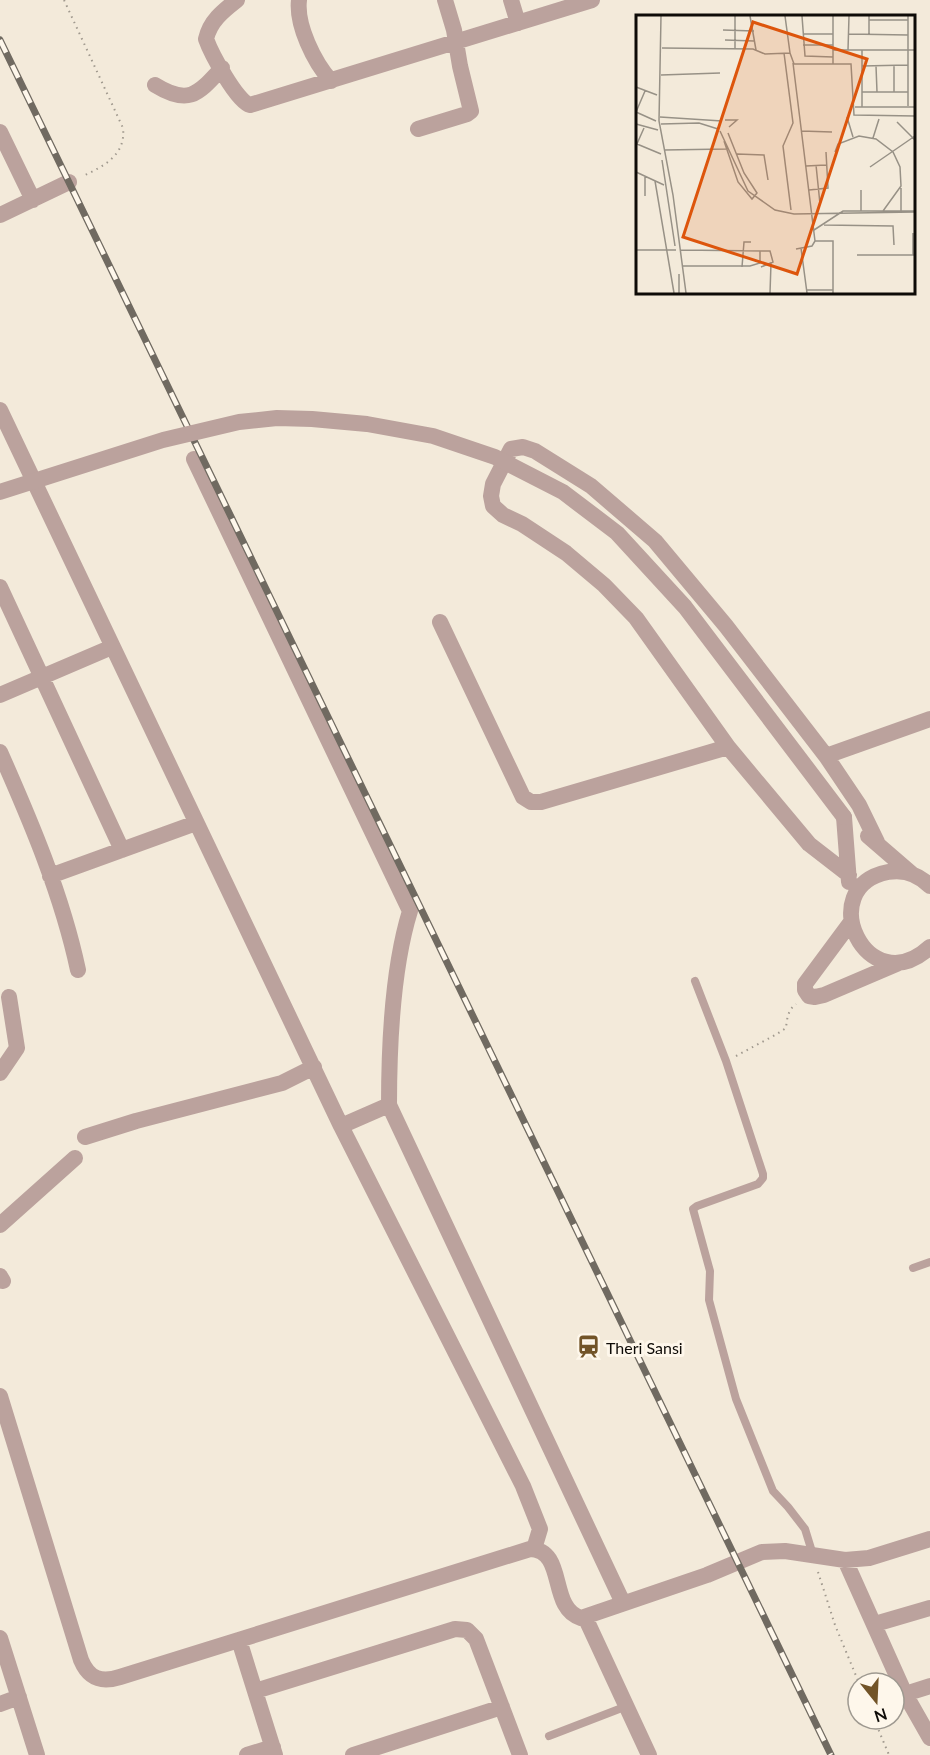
<svg xmlns="http://www.w3.org/2000/svg" width="930" height="1755" font-family="Lato,sans-serif">
<rect width="100%" height="100%" fill="#f3eada"/>
<g fill="none" stroke-linecap="round" stroke-linejoin="round">
<!-- path -->
<path stroke="#a0998e" stroke-width="2" stroke-dasharray="1.5 4.5" stroke-linecap="butt" d="M64,0L123,128C126,155 104,166 83,176
M736,1056L777,1034L786,1028C787,1018 788,1010 796,1004
M818,1572L835,1625L859,1683
M874,1719L889,1755"/>
<!-- lane -->
<path stroke="#bba29d" stroke-width="8" d="M695,981L726,1061L763,1174V1178L758,1184L697,1206L693,1209L710,1271L709,1300L736,1399L773,1491L788,1507L805,1529L813,1555
M913,1268L930,1262
M549,1736L627,1706"/>
<!-- street -->
<path stroke="#bba29d" stroke-width="16" d="M237,0C223,11 210,21 206,39C211,53 237,102 250,105L592,0
M299,0C296,25 314,62 331,81
M511,0L518,23
M155,85C189,106 198,94 222,68
M418,129L467,114L471,111L460,66L454,30L445,0
M0,132L33,200
M0,215L69,182
M0,410L341,1126L523,1486L540,1529L534,1549
M194,459L410,911C392,969 389,1044 389,1105L623,1603
M0,587L122,850
M440,622L523,797L531,802H541L728,747
M0,695L112,647
M0,752C31,822 62,895 78,970
M826,756L930,719
M844,817L849,882
M868,836L912,874
M849,875L809,844L728,747L636,618L604,585L566,553L522,524L503,515L493,506L491,496L493,484L511,449L523,447L535,451L591,486L655,541L726,626L826,756L859,805L877,842
M50,876L196,823
M930,886C919,875 904,869 888,872C812,887 867,1005 930,947
M851,922L805,984V990L809,996L815,997L824,995L899,963
M0,1073L17,1048L9,997
M341,1126L389,1105
M85,1137L136,1121L282,1083L314,1067
M0,1225L75,1158
M0,1276L3,1281
M0,1396L81,1660C89,1679 101,1683 120,1677L530,1549C567,1550 548,1608 581,1618L707,1575L762,1552L785,1551L845,1560L869,1558L930,1539
M845,1560L905,1694L930,1738
M585,1617L649,1755
M875,1624L930,1608
M0,1638L37,1755
M239,1640L275,1755
M255,1691L455,1629L467,1630L476,1639L520,1755
M905,1694L930,1686
M0,1704L19,1697
M247,1755L273,1747
M353,1755L502,1707"/>
<defs>
<path id="rail" d="M0,40L831,1755"/>
</defs>
<!-- rail casing -->
<use href="#rail" stroke="#706a61" stroke-width="7"/>
<!-- rail -->
<use href="#rail" stroke="#fef7eb" stroke-width="4.5" stroke-dasharray="14" stroke-linecap="butt"/>
<!-- street-bridge -->
<path stroke="#bba29d" stroke-width="16" d="M0,492L163,440L239,422L277,418L312,419L367,424L433,436L495,457L563,492L617,533L685,607L844,817"/>
</g>
<!-- icons -->
<defs>
<symbol id="station-bare" viewBox="-9 -9 18 18"><path d="M-3-6H3Q5-6 5-4V2Q5 4 3 4L4.5 6H3L1.5 4h-3L-3 6H-4.5L-3 4Q-5 4-5 2V-4Q-5-6-3-6ZM-3.5-4v3h7v-3ZM-3.5 1v1.5H-2V1ZM2 1v1.5H3.5V1Z" fill="#725428" stroke="#fef7eb" stroke-width="2.5" paint-order="stroke"/></symbol>
</defs>
<g fill-rule="evenodd">
<use href="#station-bare" x="572" y="1330" width="33" height="33"/>
</g>
<g text-anchor="middle" dominant-baseline="central" stroke-width="6" stroke-linejoin="round" paint-order="stroke">
<!-- poi labels -->
<g font-size="16" fill="#0e0b07" stroke="#fef7eb" text-anchor="start">
<text x="606" y="1347">Theri Sansi</text>
</g>
</g>
<!-- overview -->
<g transform="translate(636 15)">
<rect width="279" height="279" fill="#f3eada"/>
<path fill="none" stroke="#979186" stroke-width="1.5" d="M25,1L23,106L37,180L50,278M114,1L120,35M149,1L154,38M166,1L169,41L197,42M233,1V20M233,5H272M87,15L118,16M167,19H197M213,19L272,20M89,25L118,26M167,30H197M26,33L117,34L129,39L154,38L158,49H215L218,100L279,101M99,34V1M197,35H279M212,35L213,1M148,38L157,108L147,131L155,195M157,48L179,226L176,231L160,234M197,49V1M226,51L272,50M240,51L241,77M25,60L84,58M0,72L21,80M226,77H272M258,77V51M272,91V1M219,92H279M226,92V35M0,97L9,76M0,97L20,106M24,102L86,106M211,102L217,122M89,105H101L93,112M261,107L279,125M0,109L22,115M25,109L63,108L82,114M84,116L112,176L139,195L158,199L279,197M165,116L196,117M237,123L243,104M88,126L102,167L116,184L121,178L108,158L92,118M1,129L25,139M0,131L8,113M28,135L90,134M199,137L202,129L223,121L240,124L257,137L264,152L265,171L247,196M101,139L128,140L132,165M26,145L39,231M180,150L184,189M170,151L190,150M234,152L279,121M0,157L28,170M9,161V181M19,166L38,278M265,173V196M173,175L192,173L190,137M225,175V196M188,210L257,211L258,230M178,215L207,196H278M179,226H197V278M165,233L171,278M0,235H40M44,235L134,236L137,247L125,252M221,240H279M277,240V218M46,251H114L124,248V236M106,252L108,227H115M43,259V278M170,275H197M134,278L135,248"/>
<path fill="#dd550c" fill-opacity="0.15" stroke="#dd550c" stroke-width="3" d="M117,7L231,44L161,259L47,222Z"/>
<rect width="279" height="279" fill="none" stroke="#0e0b07" stroke-width="3"/>
</g>
<!-- north arrow -->
<g transform="translate(876 1701) rotate(162)"><circle r="28" fill="#fef7eb" stroke="#9e9990" stroke-width="1.5"/>
<path d="M0-4.5L10 22L0 15L-10 22Z" fill="#725428"/>
<text y="-9" font-size="16" font-weight="bold" text-anchor="middle" fill="#0e0b07">N</text>
</g>
</svg>
